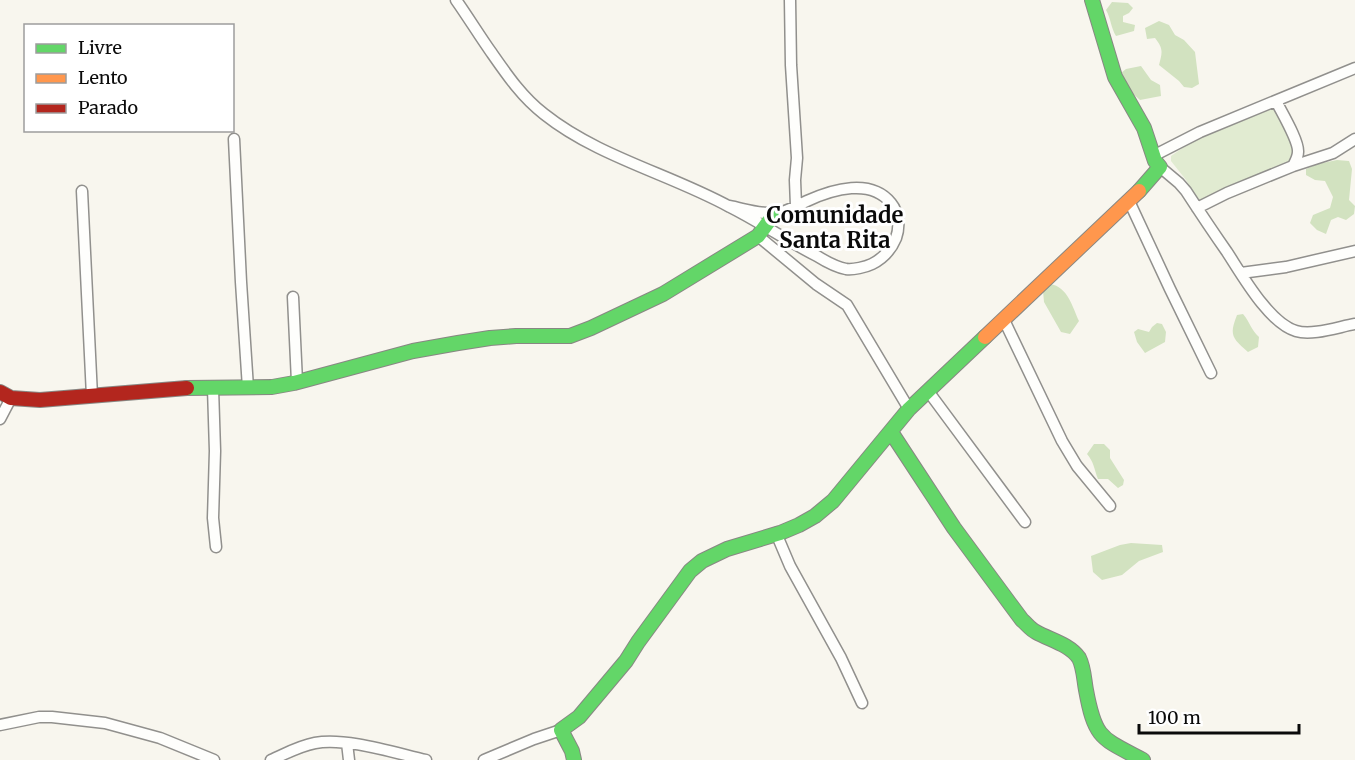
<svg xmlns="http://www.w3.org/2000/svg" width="1355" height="760" font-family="Merriweather,serif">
<rect width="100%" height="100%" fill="#f8f6ee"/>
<!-- green -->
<path fill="#e1ebd1" d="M1275,107L1295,149L1289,163L1243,181L1204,200L1199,199L1195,196L1186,180L1171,161V156L1197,138L1263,111Z"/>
<!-- forest -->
<path fill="#d2e2c0" d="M1112,2L1128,3L1133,8L1129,13L1123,16V22L1135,25L1134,31L1116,36C1111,28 1111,19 1106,10Z
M1159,21L1169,25L1175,35L1184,40L1195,52L1199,84L1192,88L1184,87L1179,81L1159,65C1162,53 1164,49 1155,38L1147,39L1145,28Z
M1141,66L1151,80L1160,85L1161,96L1140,100L1131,92L1121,73L1126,69Z
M1337,160L1349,161L1352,169L1349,200L1355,206L1354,214L1346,220L1338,217L1331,220L1326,234L1317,230L1310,223L1313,215L1330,208L1333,197L1325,181L1315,180L1306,175V169L1318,164Z
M1050,284C1068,287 1072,306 1079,321L1070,334L1061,332L1044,302L1043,291Z
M1243,314C1250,322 1251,330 1259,337L1258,347L1248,352C1232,338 1229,335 1237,315Z
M1157,323L1162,324L1166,332L1165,342L1145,353L1137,342L1134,332L1138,329L1149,332L1152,327Z
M1094,444H1104L1110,450V458L1124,480L1123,485L1118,488L1108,479H1098C1094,469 1094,462 1087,454Z
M1131,543L1162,545L1163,552L1139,561L1122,575L1102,580L1093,572L1091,556L1120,545Z"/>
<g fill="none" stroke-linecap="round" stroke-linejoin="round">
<defs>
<path id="street" d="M456,0C468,17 479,35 491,52C507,75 522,97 544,114C598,157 670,174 730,207C760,222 787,241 817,256C825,261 836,267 846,269C853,270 866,267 872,264C884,258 891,250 896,238C900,227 899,213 891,203C871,178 833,189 807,201C798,205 788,211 778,213C762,215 745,209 729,206
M790,0L791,65L797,158L795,180L796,206
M1276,101C1282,113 1299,141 1298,152C1298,157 1295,162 1293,166
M234,139L241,282L248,388
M1153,156L1200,132L1355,68
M1160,167L1179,183L1186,191C1199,211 1213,232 1227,252C1242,275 1269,323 1296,331C1312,336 1338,327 1355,324
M82,191L92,396
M1129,201L1170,289L1211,373
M1197,208L1227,193L1293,166L1333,153L1355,139
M758,236L816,284L847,305L909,409
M1241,273L1286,267L1355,251
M293,297L297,382
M1004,320L1062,441L1077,466L1110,506
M213,388L215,451L213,518L216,547
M928,391L1025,522
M0,419L11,398
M776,533L790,566L841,658L862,703
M0,725L39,717H52L105,723L160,738L214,760
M347,743L349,760
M271,760C285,754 299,746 315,743C345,737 395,753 426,760
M484,760L534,739L561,730"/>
<path id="fast" d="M1092,0L1115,77L1144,128L1155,161L1160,167L1139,191
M187,388L272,387L294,383L413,351L458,343L490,338L516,336H570L591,328L663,294L758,236L775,213
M891,432L954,528L1022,620C1027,624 1030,629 1036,632C1050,640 1069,644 1079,658C1084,668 1084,680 1086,690C1095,739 1101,738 1143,760
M574,760L572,751L561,730L579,717L626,661L638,642L690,571L702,561L727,549L780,533L799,525L815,516L833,501L909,409L985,337"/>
<path id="slow" d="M985,337L1139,191"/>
<path id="jam" d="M0,392L11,398L40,400L187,388"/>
</defs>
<!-- street casing -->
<use href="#street" stroke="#91908d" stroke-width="13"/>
<!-- fast casing -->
<use href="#fast" stroke="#888783" stroke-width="16"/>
<!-- slow casing -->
<use href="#slow" stroke="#888783" stroke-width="16"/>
<!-- jam casing -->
<use href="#jam" stroke="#888783" stroke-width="16"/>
<!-- street -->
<use href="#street" stroke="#fefefc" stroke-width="10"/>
<!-- fast -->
<use href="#fast" stroke="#63d668" stroke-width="14"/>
<!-- slow -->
<use href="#slow" stroke="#ff974d" stroke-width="14"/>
<!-- jam -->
<use href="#jam" stroke="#b3261e" stroke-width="14"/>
</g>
<g text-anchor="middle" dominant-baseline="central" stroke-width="6" stroke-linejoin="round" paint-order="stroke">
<!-- quarter labels -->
<g font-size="22" font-weight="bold" fill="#0a0a0a" stroke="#fff">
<text x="835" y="215">Comunidade<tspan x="835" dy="25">Santa Rita</tspan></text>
</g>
</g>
<!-- legend -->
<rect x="24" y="24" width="210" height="108" fill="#ffffff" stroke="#9d9d9d" stroke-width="1.5"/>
<rect x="36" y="44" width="30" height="9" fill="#63d668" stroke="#9d9d9d" stroke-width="1.5"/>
<text x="78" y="54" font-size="18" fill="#0a0a0a">Livre</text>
<rect x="36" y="74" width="30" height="9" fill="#ff974d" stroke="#9d9d9d" stroke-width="1.5"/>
<text x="78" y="84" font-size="18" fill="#0a0a0a">Lento</text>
<rect x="36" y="104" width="30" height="9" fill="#b3261e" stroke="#9d9d9d" stroke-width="1.5"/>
<text x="78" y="114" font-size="18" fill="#0a0a0a">Parado</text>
<!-- scale -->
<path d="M1139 724v9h160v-9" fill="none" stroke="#0a0a0a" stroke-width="3"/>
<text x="1148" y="724" font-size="18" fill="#0a0a0a" stroke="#ffffff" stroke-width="4.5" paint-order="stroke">100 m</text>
</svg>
